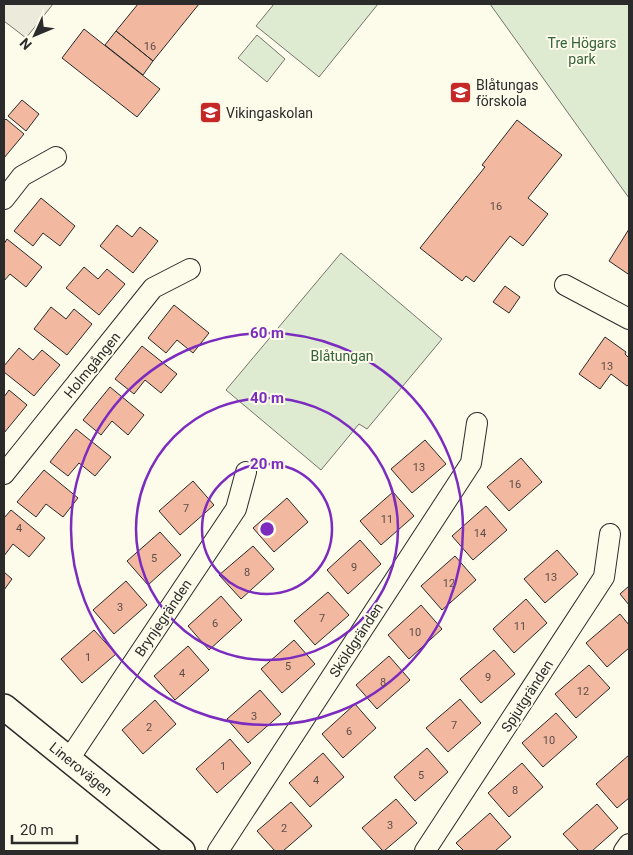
<svg xmlns="http://www.w3.org/2000/svg" width="633" height="855" font-family="Roboto,sans-serif">
<rect width="100%" height="100%" fill="#fdfbea"/>
<!-- green -->
<path fill="#deebd1" stroke="#74746e" d="M274,4H378L319,77L256,26Z
M490,4H629V198Z
M257,35L285,59L267,82L238,58Z
M341,253L442,339L367,429L359,424L321,470L226,390Z"/>
<!-- parking -->
<path fill="#eceadb" stroke="#74746e" d="M4,4H53L26,38L4,21Z"/>
<!-- building -->
<path fill="#f2b8a0" stroke="#2b2b2b" d="M138,4H199L153,61L116,31Z
M84,29L160,89L137,117L62,58Z
M116,31L153,61L143,75L105,45Z
M22,100L39,114L26,131L8,116Z
M6,119L24,134L4,158V121Z
M517,120L562,155L528,198L548,214L523,246L510,236L474,282L466,276L462,281L420,248L485,167L482,165Z
M41,198L75,226L60,246L43,233L33,246L14,231Z
M117,225L132,237L140,227L158,241L133,273L100,246Z
M629,229V272L628,274L609,261Z
M7,239L42,267L26,287L10,274L4,281V244Z
M84,267L98,279L107,269L125,284L99,315L66,288Z
M505,286L520,297L509,313L493,302Z
M174,305L209,333L193,353L177,340L166,353L148,338Z
M51,307L66,319L74,309L92,324L67,355L34,329Z
M605,337L626,352L625,354L629,358V384L627,386L611,374L600,389L579,374Z
M142,346L177,374L161,393L145,380L134,394L115,379Z
M19,348L33,360L42,350L60,365L34,396L4,372V366Z
M110,387L144,415L128,435L112,421L101,435L83,420Z
M9,390L27,405L4,433V397Z
M76,429L111,457L95,476L79,463L68,476L50,462Z
M425,440L446,464L412,493L391,469Z
M521,458L542,482L509,511L487,487Z
M44,470L78,498L63,517L46,504L36,517L17,502Z
M193,481L214,505L180,535L159,511Z
M393,492L414,516L381,545L360,521Z
M287,498L308,522L274,552L253,528Z
M486,506L507,530L473,560L452,536Z
M11,510L45,538L29,557L13,544L4,556V518Z
M160,532L181,555L148,585L127,561Z
M360,540L381,564L348,594L327,570Z
M253,546L274,569L241,599L219,575Z
M557,550L578,574L545,603L524,579Z
M455,556L476,580L442,610L421,586Z
M4,572L12,579L4,590Z
M126,581L147,605L114,634L93,610Z
M629,586V605L620,594Z
M328,592L349,615L315,645L294,621Z
M221,596L242,620L209,650L188,626Z
M526,599L547,623L514,653L493,629Z
M421,605L442,629L409,659L388,635Z
M620,614L629,625V648L607,667L586,643Z
M94,630L116,654L82,683L61,659Z
M294,640L315,664L282,693L261,669Z
M188,646L209,670L175,700L154,676Z
M494,650L515,674L481,703L460,679Z
M389,656L410,680L377,709L356,685Z
M589,665L610,688L576,718L555,694Z
M260,690L281,714L248,743L227,719Z
M460,699L481,723L448,752L426,728Z
M155,700L176,724L143,754L122,730Z
M355,704L376,728L343,758L322,734Z
M556,713L577,737L543,767L522,743Z
M230,739L251,763L217,793L196,769Z
M427,748L448,772L415,801L394,777Z
M323,753L344,777L310,807L289,783Z
M629,755V798L617,808L596,784Z
M522,763L543,787L509,817L488,793Z
M396,799L417,823L384,851H383L362,828Z
M291,802L312,826L283,851H275L257,831Z
M597,804L618,828L592,851H579L563,834Z
M490,813L511,837L495,851H464L456,843Z"/>
<g fill="none" stroke-linecap="round" stroke-linejoin="round">
<defs>
<path id="minor" d="M4,199L22,176L56,157
M565,285L629,319
M4,474L153,288L190,269
M69,759L236,509L246,472
M218,851L471,463L477,423
M425,851L604,577L610,534
M624,851L629,844"/>
<path id="tertiary" d="M4,707L182,851"/>
</defs>
<!-- minor casing -->
<use href="#minor" stroke="#2b2b2b" stroke-width="22"/>
<!-- tertiary casing -->
<use href="#tertiary" stroke="#2b2b2b" stroke-width="28"/>
<!-- minor -->
<use href="#minor" stroke="#fdfbea" stroke-width="20"/>
<!-- tertiary -->
<use href="#tertiary" stroke="#fdfbea" stroke-width="25"/>
</g>
<!-- distance rings -->
<g fill="none" stroke="#7b2cbf" stroke-width="2.5">
<circle cx="267" cy="529" r="65"/>
<circle cx="267" cy="529" r="131"/>
<circle cx="267" cy="529" r="196"/>
</g>
<!-- icons -->
<defs>
<symbol id="school-square" viewBox="-11 -11 22 22"><rect x="-9" y="-9" width="18" height="18" rx="4" fill="#c62828" stroke="#fdfbea"/><path d="M0-5L7-2L0 1L-7-2ZM-4 1L0 2.5L4 1V4Q0 6-4 4Z" fill="#fff"/></symbol>
</defs>
<g fill-rule="evenodd">
<use href="#school-square" x="448" y="80" width="25" height="25"/>
<use href="#school-square" x="198" y="100" width="25" height="25"/>
</g>
<g text-anchor="middle" dominant-baseline="central" stroke-width="4" stroke-linejoin="round" paint-order="stroke">
<!-- number labels -->
<g font-size="11" fill="#5d4e48">
<text x="150" y="46">16</text>
<text x="496" y="206">16</text>
<text x="607" y="366">13</text>
<text x="419" y="467">13</text>
<text x="515" y="484">16</text>
<text x="186" y="508">7</text>
<text x="387" y="519">11</text>
<text x="19" y="528">4</text>
<text x="480" y="533">14</text>
<text x="154" y="558">5</text>
<text x="354" y="567">9</text>
<text x="247" y="572">8</text>
<text x="551" y="577">13</text>
<text x="449" y="583">12</text>
<text x="120" y="607">3</text>
<text x="322" y="618">7</text>
<text x="215" y="623">6</text>
<text x="520" y="626">11</text>
<text x="415" y="632">10</text>
<text x="88" y="657">1</text>
<text x="288" y="666">5</text>
<text x="182" y="673">4</text>
<text x="488" y="677">9</text>
<text x="383" y="682">8</text>
<text x="583" y="691">12</text>
<text x="254" y="716">3</text>
<text x="454" y="725">7</text>
<text x="149" y="727">2</text>
<text x="349" y="731">6</text>
<text x="549" y="740">10</text>
<text x="223" y="766">1</text>
<text x="421" y="775">5</text>
<text x="316" y="780">4</text>
<text x="515" y="790">8</text>
<text x="390" y="825">3</text>
<text x="284" y="828">2</text>
</g>
<!-- park labels -->
<g font-size="14" fill="#34623c" stroke="#fdfbea">
<text x="582" y="43">Tre Högars<tspan x="582" dy="16">park</tspan></text>
<text x="342" y="356">Blåtungan</text>
</g>
<!-- poi labels -->
<g font-size="14" fill="#2b2b2b" stroke="#fdfbea" text-anchor="start">
<text x="476" y="85">Blåtungas<tspan x="476" dy="16">förskola</tspan></text>
<text x="226" y="113">Vikingaskolan</text>
</g>
<!-- street labels -->
<g font-size="14" fill="#2b2b2b" stroke="#fdfbea">
<text transform="translate(92 365) rotate(-51)">Holmgången</text>
<text transform="translate(163 618) rotate(-56)">Brynjegränden</text>
<text transform="translate(356 640) rotate(-57)">Sköldgränden</text>
<text transform="translate(527 696) rotate(-57)">Spjutgränden</text>
<text transform="translate(81 769) rotate(39)">Linerovägen</text>
</g>
</g>
<circle cx="267" cy="529" r="8" fill="#7b2cbf" stroke="#fdfbea" stroke-width="2.5"/>
<g font-size="15" text-anchor="middle" font-weight="bold" fill="#7b2cbf" stroke="#fdfbea" stroke-width="4" stroke-linejoin="round" paint-order="stroke">
<text x="267" y="338">60 m</text>
<text x="267" y="403">40 m</text>
<text x="267" y="469">20 m</text>
</g>
<!-- border -->
<rect width="633" height="855" fill="none" stroke="#2b2b2b" stroke-width="10"/>
<!-- north arrow -->
<g transform="translate(35 35) rotate(226)" stroke="#fdfbea" stroke-width="4" paint-order="stroke">
<path d="M0-4L9 19L0 12L-9 19Z" fill="#2b2b2b"/>
<text y="-8" font-size="14" font-weight="bold" text-anchor="middle" fill="#2b2b2b">N</text>
</g>
<!-- scale -->
<path d="M12 835v8h65v-8" fill="none" stroke="#2b2b2b" stroke-width="2.5"/>
<text x="20" y="835" font-size="15" fill="#2b2b2b" stroke="#fdfbea" stroke-width="4" paint-order="stroke">20 m</text>
</svg>
